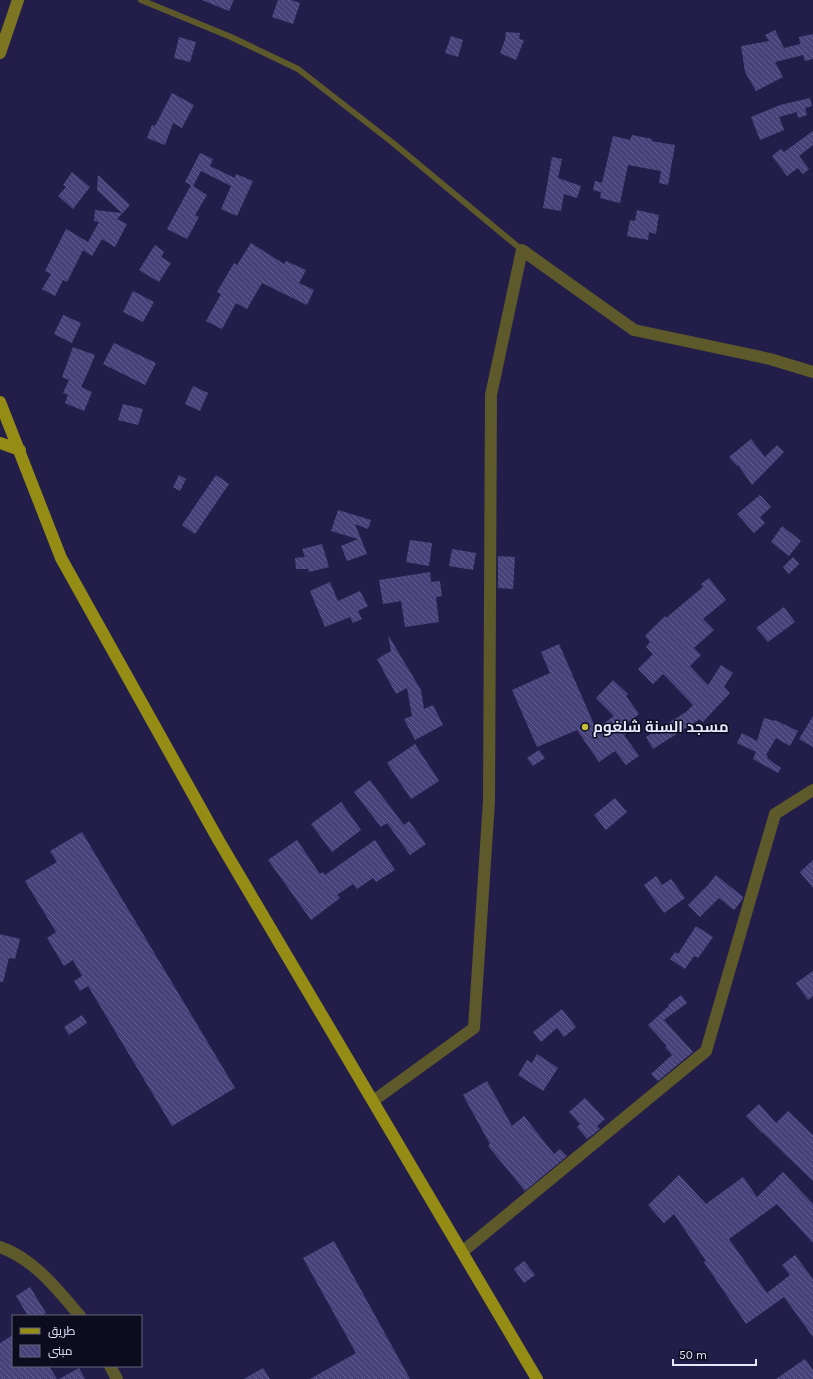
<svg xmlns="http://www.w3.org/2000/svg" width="813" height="1379" font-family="Karla,Cairo,sans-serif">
<defs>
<pattern id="building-back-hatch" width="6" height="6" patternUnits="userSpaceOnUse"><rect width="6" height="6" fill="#47437a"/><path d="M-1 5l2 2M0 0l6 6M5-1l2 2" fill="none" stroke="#625e8e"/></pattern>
</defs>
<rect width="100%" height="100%" fill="#231e49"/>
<!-- building -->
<path fill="url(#building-back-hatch)" d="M202,0H234L229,11Z
M278,0H291L300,3L293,24L272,17Z
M775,30L784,48L800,44L799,37L813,34V59L805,61L803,55L775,62L783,77L756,91L745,72L741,46L769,41L765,35Z
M506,32L520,33L519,39L524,40L516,60L500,53L505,40Z
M451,36L463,40L458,57L445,53Z
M179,37L196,42L190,62L174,58Z
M172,93L194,105L182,128L173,123L165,145L147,138L152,125L155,126Z
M810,98L812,106L805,108L807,115L798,118L797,112L779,117L784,130L760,140L751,117L780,105Z
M813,131V145L799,156L809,169L803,174L798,168L787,176L772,156L781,149L784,152Z
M632,135L652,139L651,141L675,145L668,185L659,183L661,171L628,165L620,203L600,198L601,192L593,190L595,181L602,183L613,136L630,140Z
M200,153L213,159L210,166L235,178L236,174L253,181L237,216L221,209L231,186L201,171L193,186L207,195L195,215L199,217L187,239L167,229L191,185L185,182Z
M552,157L562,159L558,178L581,186L577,198L564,194L561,211L543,208Z
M72,172L90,187L73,209L58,196L66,187L63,185Z
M98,175L130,205L117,219L127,224L115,247L102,239L92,256L83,250L67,282L63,280L55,296L42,289L51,274L45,271L66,229L88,242L99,222L94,221L95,210L122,213L97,190Z
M637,210L659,215L656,234L649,232L648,240L627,236L630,220L635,221Z
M251,243L284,264L286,261L306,270L299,283L314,290L307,305L262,283L247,309L236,303L222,329L206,321L221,294L217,292L234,263L237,265Z
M155,245L164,252L161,257L171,263L159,282L139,270Z
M133,291L154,302L143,322L123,312Z
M63,315L81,323L72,343L54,334Z
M114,343L156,363L145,385L103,364Z
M73,347L95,355L88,372L81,387L92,392L84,411L65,403L68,395L63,393L69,380L62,377Z
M193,386L208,393L200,411L185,404Z
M123,404L143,409L138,425L118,420Z
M751,439L765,457L777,445L784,452L752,485L738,465L737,466L729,457Z
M179,475L186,479L180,491L173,487Z
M216,475L229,484L195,534L182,525Z
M760,495L771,507L760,517L765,523L754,533L737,514Z
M338,510L371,520L368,529L355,524L367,554L347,561L341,546L358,539L331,531Z
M782,526L801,541L789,556L771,542Z
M410,540L432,543L429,566L406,562Z
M322,544L329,567L309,572L308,569H296L295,558L305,557L302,549Z
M452,549L476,553L473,570L449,566Z
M498,556L515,557L513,589L498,588Z
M793,557L799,564L789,574L783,567Z
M430,572L431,582L440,581L442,596L436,597L439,622L405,627L401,601L383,604L379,580Z
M709,578L726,600L703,619L714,630L694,648L701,655L690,666L708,685L721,665L733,673L724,687L730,693L703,722L700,719L653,749L646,737L686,712L693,705L663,674L653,684L638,669L653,654L646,647L650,642L645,636L665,616L666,618L703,587L701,584Z
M330,582L338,601L360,591L368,606L358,611L362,619L353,623L350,617L325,627L310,591Z
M784,607L795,622L768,642L756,628Z
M388,635L421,690L424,709L433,705L443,725L415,740L404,719L412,716L407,688L396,694L377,659L391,651Z
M559,644L596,729L614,716L596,698L613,680L628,694L626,696L639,714L622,727L627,733L624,735L639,756L626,765L615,751L599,762L577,730L537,747L512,690L550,673L541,652Z
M813,716V747L799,739Z
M764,718L775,721V720L798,731L790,746L776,738L766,755L768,756L767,758L781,768L778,773L753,759L756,752L737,743L742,733L757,741Z
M415,744L439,781L411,799L387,763Z
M539,750L545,758L533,766L527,758Z
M370,780L404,825L409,821L426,844L410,855L387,823L381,827L354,792Z
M615,798L627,812L606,830L594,815Z
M341,802L361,830L332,852L311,824Z
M82,832L235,1088L172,1126L88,986L80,991L74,981L82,976L73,960L64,966L47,938L56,932L25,881L57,862L50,851Z
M297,840L320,874L323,872L325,875L375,840L395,870L376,882L373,878L357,889L353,884L337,895L340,898L311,920L268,860Z
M813,860V888L800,872Z
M716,875L743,897L742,900L734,910L719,898L700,917L688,905L708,885Z
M656,876L662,885L671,879L685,898L664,913L644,885Z
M696,926L713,937L698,958L694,956L685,969L670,959L675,952L678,954Z
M0,934L20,939L15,959L9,958L3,982H0Z
M813,971V996L808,1000L796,983Z
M681,995L687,1003L664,1020L693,1052L658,1081L651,1074L672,1055L665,1047L667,1046L648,1025L669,1006L668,1005Z
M562,1009L576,1027L564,1037L557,1028L541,1042L533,1032Z
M82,1015L87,1023L69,1035L64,1027Z
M537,1054L558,1068L543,1091L518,1075L527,1060L532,1063Z
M487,1081L512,1126L524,1116L554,1154L560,1149L567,1156L525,1191L488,1146L490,1144L463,1095Z
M585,1098L605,1119L597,1126L600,1129L587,1139L577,1127L580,1124L569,1112Z
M759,1104L776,1123L788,1111L813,1135V1181L763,1133H762L746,1116Z
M783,1172L813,1204V1243L777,1204L729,1239L767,1293L790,1275L782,1265L795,1255L813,1279V1337L784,1297L746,1324L704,1262L706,1261L674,1214L664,1223L648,1205L679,1175L706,1204L743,1177L757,1197Z
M334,1241L410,1379H310L356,1353L303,1258Z
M524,1261L535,1275L524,1283L514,1269Z
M30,1287L46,1313L41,1316H28L16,1296Z
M13,1335V1366H49L57,1379H0V1343Z
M805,1359L813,1370V1379H776Z
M79,1368L85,1379H59Z
M263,1368L270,1379H244Z"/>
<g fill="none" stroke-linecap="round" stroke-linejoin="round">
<!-- service -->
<path stroke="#5d592a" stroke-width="6" d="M141,0L231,37L298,69L393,143L522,250"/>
<!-- minor -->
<path stroke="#5d592a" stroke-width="12" d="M373,1101L474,1028L489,801L491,395L522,250L634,330L770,359L813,372
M0,1247C34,1259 57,1289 80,1316
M462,1252L706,1051L775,814L813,790
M110,1366L117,1379"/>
<!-- secondary -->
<path stroke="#7c7623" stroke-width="12" d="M0,53L18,0"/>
<!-- primary -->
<path stroke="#948c14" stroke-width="12" d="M0,402L61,558L219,841L537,1379
M0,443L20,450"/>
</g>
<!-- markers -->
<circle fill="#c5bc3d" stroke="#0d0c1f" stroke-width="1.5" cx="585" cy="727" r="4"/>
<g text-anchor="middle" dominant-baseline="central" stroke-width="3" stroke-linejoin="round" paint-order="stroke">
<!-- poi labels -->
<g font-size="15" font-weight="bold" fill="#e6e6fd" stroke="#0d0c1f" text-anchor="start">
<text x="593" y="727">مسجد السنة شلغوم</text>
</g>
</g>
<!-- legend -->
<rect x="12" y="1315" width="130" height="52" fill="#0d0c1f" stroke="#646378"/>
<rect x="20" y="1328" width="20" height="6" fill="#948c14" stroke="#646378"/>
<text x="48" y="1335" font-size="12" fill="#e6e6fd">طريق</text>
<rect x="20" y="1345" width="20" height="12" fill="url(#building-back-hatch)" stroke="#646378"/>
<text x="48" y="1355" font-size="12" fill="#e6e6fd">مبنى</text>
<!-- scale -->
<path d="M673 1359v6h83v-6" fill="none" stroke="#e6e6fd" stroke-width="2"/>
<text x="679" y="1359" font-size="12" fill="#e6e6fd" stroke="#0d0c1f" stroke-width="3" paint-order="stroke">50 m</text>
</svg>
